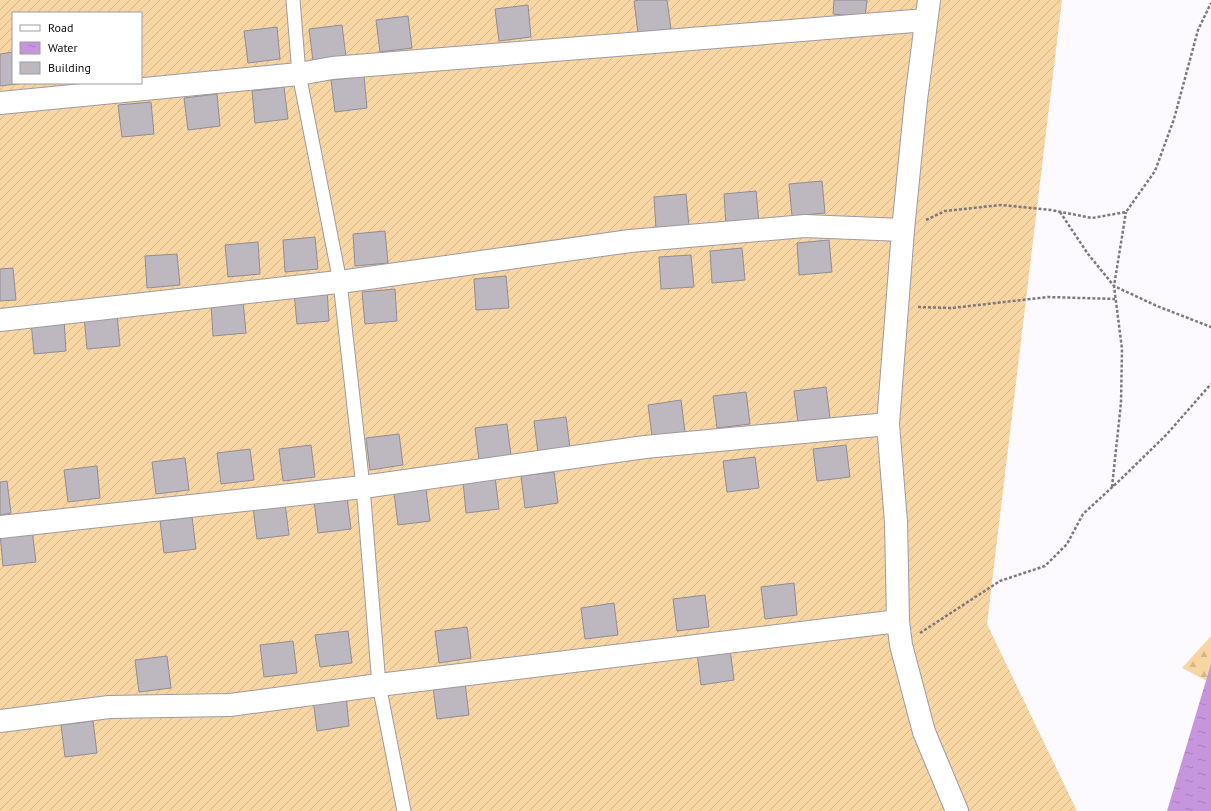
<svg xmlns="http://www.w3.org/2000/svg" width="1211" height="811" font-family="'PT Sans',sans-serif">
<defs>
<pattern id="forest-firs" width="22" height="20" patternUnits="userSpaceOnUse"><rect width="22" height="20" fill="#f7d6a4"/><path d="M5 1l3.5 6h-7zM16 11l3.5 6h-7z" fill="#d3b68c"/></pattern>
<pattern id="garden-furrows" width="10" height="10" patternUnits="userSpaceOnUse"><rect width="10" height="10" fill="#f7d6a4"/><path d="M-1 1l2-2M0 10L10 0M9 11l2-2" fill="none" stroke="#d3b68c"/></pattern>
<pattern id="water-ripples" width="26" height="14" patternUnits="userSpaceOnUse"><rect width="26" height="14" fill="#c695dd"/><path d="M2 4q2-2 4 0t4 0M15 11q2-2 4 0t4 0" fill="none" stroke="#a97fbc"/></pattern>
</defs>
<rect width="100%" height="100%" fill="#fdfaff"/>
<!-- forest -->
<path fill="url(#forest-firs)" d="M1211,636V683L1182,668Z"/>
<!-- garden -->
<path fill="url(#garden-furrows)" fill-rule="evenodd" d="M0,0H1062L987,624L1077,811H0ZM13,13H141V83H13Z"/>
<!-- water -->
<path fill="url(#water-ripples)" d="M1211,664V811H1167Z"/>
<!-- building -->
<path fill="#bdb8c0" stroke="#918c94" d="M640,0H667L671,29L638,33L634,1Z
M834,0H867L865,17L833,14Z
M528,5L531,37L499,41L495,9Z
M408,16L412,48L380,52L376,20Z
M342,25L346,57L313,61L309,29Z
M277,27L280,59L248,63L244,31Z
M13,52V83H25L0,86V54Z
M364,76L367,108L335,112L331,80Z
M284,87L288,119L255,123L252,91Z
M217,94L220,126L188,130L184,98Z
M151,102L154,134L122,137L118,105Z
M822,181L825,213L792,216L789,184Z
M756,191L759,223L726,226L724,194Z
M686,194L689,226L656,229L654,197Z
M385,231L388,263L355,266L353,234Z
M315,237L318,269L285,272L283,240Z
M829,240L832,272L799,275L797,243Z
M258,242L260,274L228,277L225,245Z
M742,248L745,280L712,283L710,251Z
M177,254L180,285L147,288L145,256Z
M691,255L694,287L661,289L659,257Z
M13,268L16,300L0,301V269Z
M506,276L509,308L476,310L474,279Z
M327,289L329,321L297,324L294,292Z
M395,289L397,321L365,324L362,292Z
M243,301L246,333L213,336L211,304Z
M117,314L120,346L87,349L84,316Z
M64,319L66,351L34,354L31,322Z
M826,387L830,418L798,423L794,391Z
M746,392L750,424L717,428L713,396Z
M681,400L685,432L652,436L648,405Z
M566,417L570,448L538,453L534,421Z
M507,424L511,456L479,460L475,428Z
M399,434L403,465L370,470L366,438Z
M311,445L315,477L283,481L279,449Z
M846,445L850,477L817,481L813,449Z
M250,449L254,480L221,484L217,453Z
M755,457L759,488L727,492L723,461Z
M185,458L189,490L156,494L152,462Z
M97,466L100,498L68,502L64,470Z
M554,472L558,503L525,508L521,476Z
M495,477L499,509L466,513L463,481Z
M7,481L11,513L0,515V482Z
M426,489L430,521L398,525L394,493Z
M347,497L351,529L318,533L314,501Z
M285,503L289,535L257,539L253,507Z
M192,517L196,549L164,553L160,521Z
M32,530L36,562L3,566L0,534Z
M794,583L797,615L765,619L761,587Z
M705,595L709,627L677,631L673,599Z
M614,603L618,635L585,639L581,608Z
M467,627L471,658L439,663L435,631Z
M348,631L352,663L320,667L315,635Z
M293,641L297,673L264,677L260,645Z
M730,649L734,680L701,685L697,653Z
M167,656L171,688L139,692L135,660Z
M465,683L469,715L437,719L433,687Z
M346,695L349,726L317,731L313,699Z
M93,721L97,753L65,757L61,725Z"/>
<g fill="none" stroke-linecap="round" stroke-linejoin="round">
<defs>
<path id="lane" d="M293,0L299,74L340,282L363,487L379,685L404,811"/>
<path id="street" d="M929,0L916,100L903,230L888,424L896,522L898,621L901,645L924,732L957,811
M0,103L299,74L332,68L926,20
M0,320L347,281L630,241L805,226L903,230
M0,527L363,487L645,447L888,424
M0,721L109,707L230,705L379,685L898,621"/>
</defs>
<!-- lane casing -->
<use href="#lane" stroke="#9f9aa2" stroke-width="15"/>
<!-- street casing -->
<use href="#street" stroke="#9f9aa2" stroke-width="24"/>
<!-- path -->
<path stroke="#7c797d" stroke-width="2.5" stroke-dasharray="3 2" stroke-linecap="butt" d="M1060,212L1088,254L1114,286L1157,306L1211,327
M926,220L945,211L1001,205L1051,210L1092,218L1126,212L1155,171L1174,119L1198,30L1211,3
M918,307L952,308L1048,297L1115,299
M1112,487L1121,403L1122,349L1114,286L1126,212
M920,633L1000,581L1045,566L1067,544L1083,514L1120,480L1167,434L1211,384"/>
<!-- lane -->
<use href="#lane" stroke="#fff" stroke-width="13"/>
<!-- street -->
<use href="#street" stroke="#fff" stroke-width="22"/>
</g>
<!-- legend -->
<rect x="12" y="12" width="130" height="72" fill="#ffffff" stroke="#9f9e9f"/>
<rect x="20" y="25" width="20" height="6" fill="#ffffff" stroke="#9f9e9f"/>
<text x="48" y="32" font-size="12" fill="#0e0c0f">Road</text>
<rect x="20" y="42" width="20" height="12" fill="url(#water-ripples)" stroke="#9f9e9f"/>
<text x="48" y="52" font-size="12" fill="#0e0c0f">Water</text>
<rect x="20" y="62" width="20" height="12" fill="#bdb8c0" stroke="#9f9e9f"/>
<text x="48" y="72" font-size="12" fill="#0e0c0f">Building</text>
</svg>
